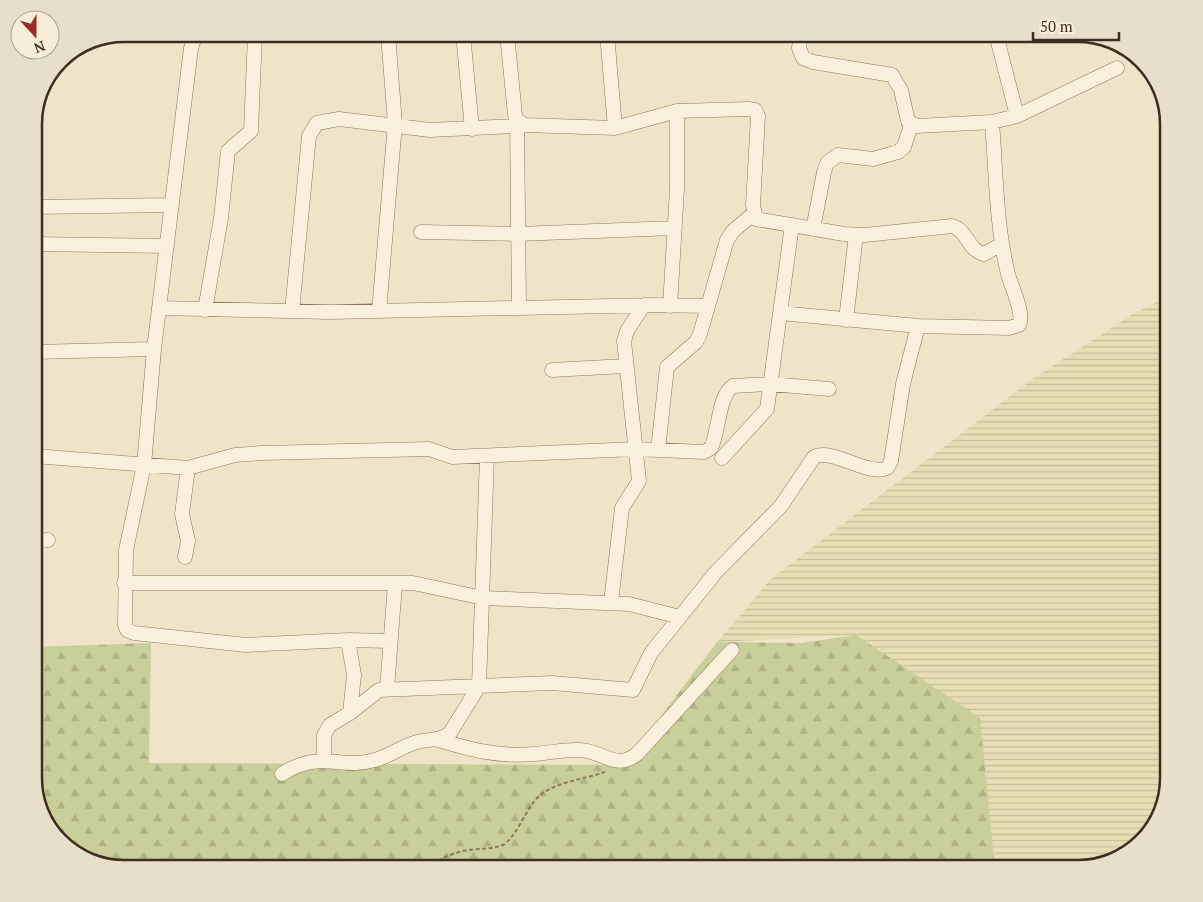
<svg xmlns="http://www.w3.org/2000/svg" width="1203" height="902" font-family="'PT Serif',serif">
<defs>
<pattern id="farmland-rules" width="6" height="5" patternUnits="userSpaceOnUse" patternTransform="scale(1.25)"><rect width="6" height="5" fill="#e6deb5"/><path d="M0 2.5h6" fill="none" stroke="#c6bf9b"/></pattern>
<pattern id="forest-firs" width="22" height="20" patternUnits="userSpaceOnUse" patternTransform="scale(1.25)"><rect width="22" height="20" fill="#c9cf9b"/><path d="M5 1l3.5 6h-7zM16 11l3.5 6h-7z" fill="#aeb285"/></pattern>
</defs>
<rect width="100%" height="100%" fill="#f0e4c8"/>
<!-- farmland -->
<path fill="url(#farmland-rules)" d="M1169,296V778L1150,833L1119,859L1079,868H992L856,635L717,642L771,579L1031,380L1133,314Z"/>
<!-- forest -->
<path fill="url(#forest-firs)" d="M856,635L980,718L995,868H124L69,849L43,818L34,783V647L151,643L149,763L624,765L717,642L801,643Z"/>
<g fill="none" stroke-linecap="round" stroke-linejoin="round">
<defs>
<path id="minor" d="M196,34L191,48L154,349L144,465L126,550L125,625L127,630L134,633L246,645L348,640L389,641
M463,34L472,129
M507,34L515,115L517,120L524,125L615,128L677,111L748,109L755,110L758,116L753,205L756,219L844,234L865,235L952,226C967,229 967,250 984,254L1002,244
M607,34L615,128
M801,34L799,48L803,58L813,62L892,75L901,90L908,121L917,126L992,122L1017,116L1117,68
M981,34H989
M996,34L1017,116
M517,120L519,308
M34,207L172,205
M813,229L824,172L827,163L838,155L873,159L898,152L904,147L911,125
M421,232L517,234L675,228
M34,244L167,246
M670,306L677,189V111
M159,308L330,312L654,305L706,306
M205,310L221,218L228,151L251,131L255,34
M292,311L309,136L317,123L339,119L430,130L517,126
M379,311L395,124L388,34
M780,313L918,326L1009,328L1019,325C1025,314 1011,286 1008,274C996,225 996,172 992,122
M846,320L856,235
M34,352L154,349
M552,370L625,366
M658,450L667,367L696,342L700,334L727,240L733,231L753,214
M34,456L188,468L235,455L262,453L429,449L452,457L636,449L704,452L711,448C719,432 718,396 733,386L770,384L829,389
M722,458L767,409L792,225
M34,542L48,540
M185,557L188,541L182,514L188,468
M124,583H413L483,598L629,604L680,617
M611,602L622,508L639,481L624,341L627,331L644,305
M348,640L354,675L350,713
M387,689L395,584
M436,739C470,750 499,757 534,754C549,753 565,749 580,750C604,751 615,771 637,754L732,650
M324,760V735L330,725L350,713L379,690L479,686L487,456
M282,774C321,749 339,770 375,760C390,756 402,746 417,742C429,739 440,741 450,733L479,686L552,683L633,690L651,653L716,572L781,506L814,457C832,447 868,477 887,468L891,461L903,384L918,326"/>
</defs>
<!-- minor casing -->
<use href="#minor" stroke="#8d765c" stroke-width="15"/>
<!-- path -->
<path stroke="#8d765c" stroke-width="2" stroke-dasharray="4 2.5" stroke-linecap="butt" d="M200,868L224,862L399,865C436,871 433,858 463,851C476,848 490,850 503,845C518,835 524,812 537,798C554,781 585,780 607,771"/>
<!-- minor -->
<use href="#minor" stroke="#faf1dc" stroke-width="14"/>
</g>
<!-- crop -->
<path d="M0 0H1203V902H0ZM124 42H1078A82 82 0 0 1 1160 124V778A82 82 0 0 1 1078 860H124A82 82 0 0 1 42 778V124A82 82 0 0 1 124 42Z" fill="#e8dfc9" fill-rule="evenodd"/>
<path fill="none" stroke="#3d2e20" stroke-width="2.5" d="M124 42H1078A82 82 0 0 1 1160 124V778A82 82 0 0 1 1078 860H124A82 82 0 0 1 42 778V124A82 82 0 0 1 124 42Z"/>
<!-- north arrow -->
<g transform="translate(35 35) rotate(159)"><circle r="24" fill="#f7eed8" stroke="#ada18e"/>
<path d="M0-4L9 19L0 12L-9 19Z" fill="#9e2a2b"/>
<text y="-8" font-size="14" font-weight="bold" text-anchor="middle" fill="#3d2e20">N</text>
</g>
<!-- scale -->
<path d="M1033 32v8h86v-8" fill="none" stroke="#3d2e20" stroke-width="2.5"/>
<text x="1040" y="32" font-size="15" fill="#3d2e20" stroke="#f7eed8" stroke-width="4" paint-order="stroke">50 m</text>
</svg>
